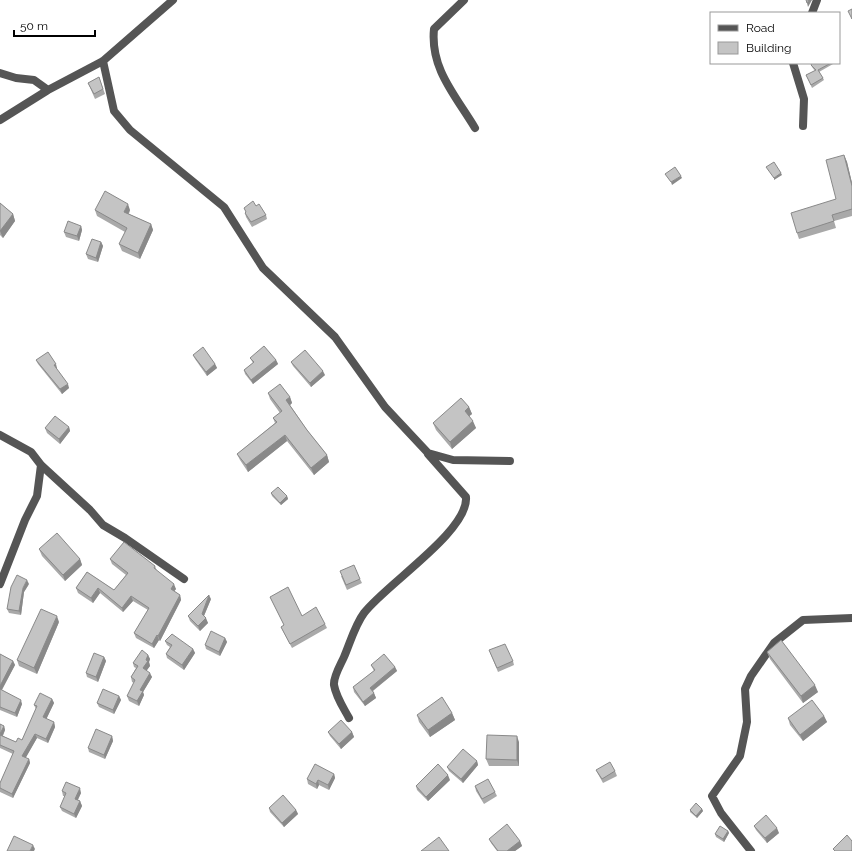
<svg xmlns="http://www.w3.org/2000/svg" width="852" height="851" font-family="Raleway,sans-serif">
<rect width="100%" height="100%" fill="#fff"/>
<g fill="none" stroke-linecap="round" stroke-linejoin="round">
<!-- street -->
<path stroke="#555" stroke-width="8" d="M464,0L434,29C430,69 456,96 475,128
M812,13L817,0
M103,61L114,111L130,130L224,207L263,268L335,337L385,407L428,453L453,460L510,461
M793,63L804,99L803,126
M0,73L16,78L34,80L48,90
M0,120L48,90L103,61L173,0
M0,435L31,452L41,465L90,510L103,525L125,538L184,579
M0,584L25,520L37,496L41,465
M349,718C343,707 336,697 334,685C333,677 341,664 344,657C350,643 355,625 364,613C385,585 469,531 466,497L428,454
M751,851L721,813L712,796L740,756L747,722L745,689L751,676L774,643L803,620L852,618"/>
</g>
<!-- wall -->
<path fill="#a9a9a9" d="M812,63H833V64L819,72L823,78L824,80L812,88L806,75L815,71L812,67L811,65Z
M99,77L105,94L95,99L88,83Z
M844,155L847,162L852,183V216L834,221L836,228L799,239L797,233L836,199Z
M0,203L13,214L15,221L3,238L0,235Z
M244,208L266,215L267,219L252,227L246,217L245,213L246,212Z
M95,210H130L129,214L151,224L153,230L140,259L122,251L119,244L125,232L97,216Z
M81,226L82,230L79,241L66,237L64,232Z
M101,242L103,246L98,262L88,259L86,254Z
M193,355L215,364L217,368L207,376L195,359Z
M250,358L276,360L278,364L253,384L245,374L244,370L253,363Z
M36,360L57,368L56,369L69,388L62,394L38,364Z
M291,362L325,375L311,387L293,366Z
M268,393L290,397L292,403L290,405L307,430L327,455L329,462L314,475L287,441L248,472L240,460L237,454L275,423L273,418L280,413L270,399Z
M469,407L472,414L469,416L476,428L452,449L436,430L433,423Z
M69,427L70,431L60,444L47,433L45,428Z
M271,493L287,496L288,499L281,505L272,496Z
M39,549L80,559L82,565L65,581L42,556Z
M110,559L155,566L157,571L176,589L174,591L180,595L181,600L160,641L159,640L154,648L136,638L134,633L148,610L133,601L123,612L100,593L93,603L78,593L76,588L87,572L114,590L126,575L112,564Z
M341,576L360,579L362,583L347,590Z
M29,584L24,592L21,615L9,613L7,609Z
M270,597L302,616L325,624L327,628L292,648L283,631L281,627L284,625Z
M211,599L204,616L208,623L200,631L190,621L188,616Z
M59,622L37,674L19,666L17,660Z
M225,638L227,642L220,656L206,649L205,645Z
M165,641L193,649L195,653L184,670L167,658L166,654L170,647L167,645Z
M489,650L513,661L514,665L498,672Z
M767,652L818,692L803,703L770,659Z
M0,654L13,661L15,665L2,690L22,704L17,717L0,710Z
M148,655L150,659L149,662L150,666L146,670L152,677L143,692L144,695L139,706L129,701L127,696L134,683L132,682L131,677L136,668L134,667L133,663Z
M104,657L106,661L98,682L87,677L86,673Z
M371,665L395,667L397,671L373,691L376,698L365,706L354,692L353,687L374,671Z
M119,696L121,700L114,714L99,707L97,703Z
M52,699L54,703L46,719L54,722L55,727L48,743L37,738L25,758L29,759L30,763L13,798L0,792V783L13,754L0,748V724L4,726L5,730L3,736L16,742L22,740L36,709L34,705Z
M452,713L455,720L430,737L419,722L417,715Z
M824,716L827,722L803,741L790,725L788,718Z
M328,732H352L354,737L341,749L330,736Z
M112,736L113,741L105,759L89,752L88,748Z
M519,742V766H489L486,759Z
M477,761L478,765L463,783L449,771L447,767Z
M596,770L615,771L617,776L603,783L598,774Z
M334,774L335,778L329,790L319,785L317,789L308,784L307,779Z
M450,780L428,801L417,790L416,786Z
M475,786L495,792L497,796L484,804L476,791Z
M62,791L81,793L78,800L80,801L82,806L76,818L62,811L60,807L65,796H63Z
M269,808L296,810L298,814L284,827L270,812Z
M702,809L703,811L697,818L690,812V810Z
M754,826L779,833L767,843L756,830Z
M728,831L729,833L724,842L716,837L715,834Z
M489,839L520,841L522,846L515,851H497L491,843Z"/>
<!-- shaded-wall -->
<path fill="#898989" d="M809,0H812L808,7L807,3Z
M844,155L847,162L852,183V186Z
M781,173L782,175L774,180V178Z
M681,176L682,178L672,185L671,182Z
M128,204L130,210L126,218L124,212Z
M13,214L15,221L3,238L0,231Z
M151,224L153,230L140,259L138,253Z
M81,226L82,230L79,241L77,236Z
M101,242L103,246L98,262L96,258Z
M276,360L278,364L253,384L251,380Z
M56,364L57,368L55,369L54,365Z
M215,364L217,368L207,376L206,372Z
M323,371L325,375L311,387L310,383Z
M68,384L69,388L62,394L60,389Z
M290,397L292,403L289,406L286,400Z
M469,407L472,414L467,418L465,411Z
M473,421L476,428L452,449L450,442Z
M69,427L70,431L60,444L59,439Z
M285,435L287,441L248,472L246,465Z
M327,455L329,462L314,475L311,468Z
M287,496L288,499L281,505L280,503Z
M80,559L82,565L65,581L63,575Z
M27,580L29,584L24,592L21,615L19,611L23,588Z
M174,584L176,589L173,593L171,589Z
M98,588L100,593L93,603L91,598Z
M180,595L181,600L160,641L158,636Z
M209,595L211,599L203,618L202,614Z
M131,596L133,601L123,612L122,608Z
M57,616L59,622L37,674L34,668Z
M206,618L208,623L200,631L198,626Z
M157,635L159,640L154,648L152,644Z
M225,638L227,642L220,656L219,652Z
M193,649L195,653L184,670L182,665Z
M148,655L150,659L149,662L150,666L145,673L143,668L146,660Z
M104,657L106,661L98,682L96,677Z
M13,661L15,665L0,693V686Z
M395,667L397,671L371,692L370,688Z
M150,673L152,677L143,692L144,695L139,706L137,701L140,690Z
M815,685L818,692L803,703L801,696Z
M374,693L376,698L365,706L363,702Z
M119,696L121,700L114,714L113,710Z
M52,699L54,703L45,722L43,717Z
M21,700L22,704L17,717L15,713Z
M452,713L455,720L430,737L428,730Z
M824,716L827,722L803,741L800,735Z
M54,722L55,727L48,743L46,739Z
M4,726L5,730L1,739L0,735Z
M352,732L354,737L341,749L339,744Z
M35,734L37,738L24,761L22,756Z
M112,736L113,741L105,759L104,755Z
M517,736L519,742V766L517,760Z
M29,759L30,763L13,798L12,794Z
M477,761L478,765L463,783L461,779Z
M334,774L335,778L329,790L328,785Z
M448,775L450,780L428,801L426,797Z
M318,780L319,785L317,789L316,784Z
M80,788L81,793L76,803L75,799Z
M80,801L82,806L76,818L74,814Z
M702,809L703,811L697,818L696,816Z
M296,810L298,814L284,827L282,823Z
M777,828L779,833L767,843L765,838Z
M728,831L729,833L724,842L723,839Z
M520,841L522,846L515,851H507Z
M33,845L35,849L34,851H30Z"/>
<!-- building -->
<path fill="#c4c4c4" stroke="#898989" d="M806,0H809L807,3Z
M852,9V19L848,11Z
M812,63H831L818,70L823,78L811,85L806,75L816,70L811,65Z
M99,77L103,89L94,94L88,83Z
M844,155L852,186V209L832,215L834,221L797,233L791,213L836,199L826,160Z
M774,162L781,173L774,178L766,167Z
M675,167L681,176L671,182L665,174Z
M105,191L128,204L124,212L151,224L138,253L119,244L127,228L95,210Z
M253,201L256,206L259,204L266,215L251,222L245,213L246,212L244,208Z
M0,203L13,214L0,231Z
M68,221L81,226L77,236L64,232Z
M92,239L101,242L96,258L86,254Z
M264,346L276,360L251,380L244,370L254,362L250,358Z
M203,347L215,364L206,372L193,355Z
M305,350L323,371L310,383L291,362Z
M48,352L56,364L54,365L68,384L60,389L36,360Z
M280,384L290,397L286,400L307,430L327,455L311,468L285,435L246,465L237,454L277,422L273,418L282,411L268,393Z
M461,398L469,407L465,411L473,421L450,442L433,423Z
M55,416L69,427L59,439L45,428Z
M278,487L287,496L280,503L271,493Z
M57,533L80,559L63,575L39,549Z
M124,542L155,566L154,568L174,584L171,589L180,595L158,636L157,635L152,644L134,633L149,608L131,596L122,608L98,588L91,598L76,588L87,572L114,590L128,573L110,559Z
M354,565L360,579L346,585L340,571Z
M17,575L27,580L23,588L19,611L7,609L11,587Z
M288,587L302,616L316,607L325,624L290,644L281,627L284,625L270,597Z
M209,595L202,614L206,618L198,626L188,616Z
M41,609L57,616L34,668L17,660Z
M211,631L225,638L219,652L205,645Z
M172,634L193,649L182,665L166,654L172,645L165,641Z
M781,640L815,685L801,696L767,652Z
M505,644L513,661L497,668L489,650Z
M142,650L148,655L146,660L148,661L143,668L150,673L140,690L143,691L137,701L127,696L135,680L131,677L138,666L133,663Z
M94,653L104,657L96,677L86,673Z
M0,654L13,661L0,686Z
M384,654L395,667L370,688L374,693L363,702L353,687L375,670L371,665Z
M0,689L21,700L15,713L0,707Z
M103,689L119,696L113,710L97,703Z
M40,693L52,699L43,717L54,722L46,739L35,734L22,756L29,759L12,794L0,788V783L14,751L0,745V735L16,742L18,738L22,740L37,706L34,705Z
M442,697L452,713L428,730L417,715Z
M812,700L824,716L800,735L788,718Z
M341,720L352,732L339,744L328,732Z
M0,724L4,726L0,734Z
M96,729L112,736L104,755L88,748Z
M487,735L517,736V760L486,759Z
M463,749L477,761L461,779L447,767Z
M610,762L615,771L602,779L596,770Z
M315,764L334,774L328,785L318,780L316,784L307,779Z
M438,764L448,775L426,797L416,786Z
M488,779L495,792L482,799L475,786Z
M66,782L80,788L75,799L80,801L74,814L60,807L66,793L62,791Z
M283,795L296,810L282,823L269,808Z
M696,803L702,809L696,816L690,810Z
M766,815L777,828L765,838L754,826Z
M507,824L520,841L507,851H498L489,839Z
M720,826L728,831L723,839L715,834Z
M847,835L852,841V851H835L833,849Z
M14,836L33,845L30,851H7Z
M439,837L449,851H421Z"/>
<!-- legend -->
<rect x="710" y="12" width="130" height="52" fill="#ffffff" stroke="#999999"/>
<rect x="718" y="25" width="20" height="6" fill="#555555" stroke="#999999"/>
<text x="746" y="32" font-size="12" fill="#000000">Road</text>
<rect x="718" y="42" width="20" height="12" fill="#c4c4c4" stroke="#999999"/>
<text x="746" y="52" font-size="12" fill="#000000">Building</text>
<!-- scale -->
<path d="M14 30v6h81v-6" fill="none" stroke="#000000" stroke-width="2"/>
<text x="20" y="30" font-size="12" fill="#000000" stroke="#ffffff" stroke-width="3" paint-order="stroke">50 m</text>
</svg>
